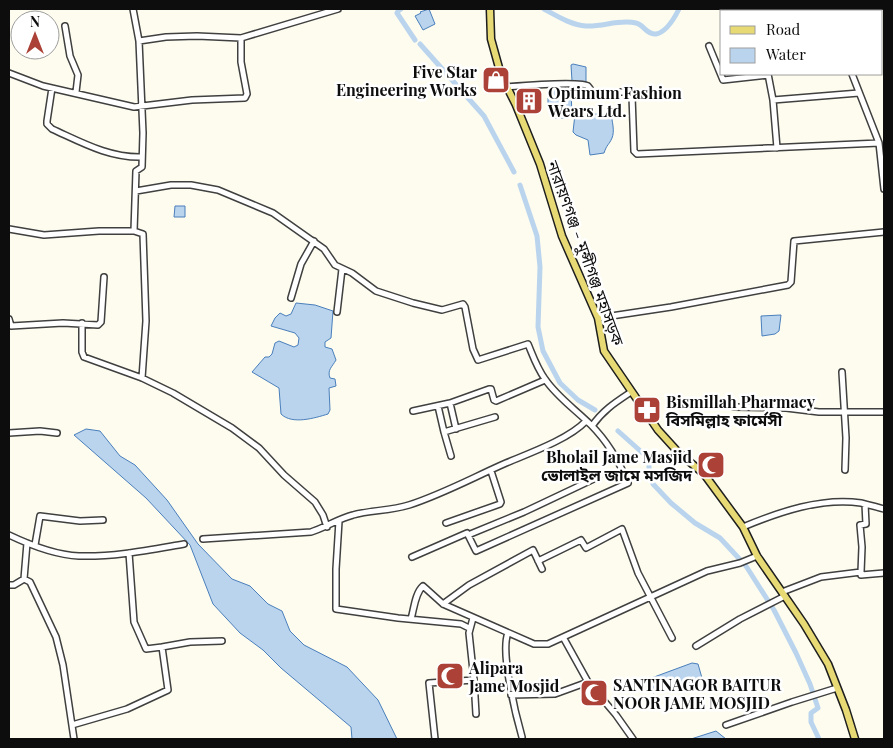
<svg xmlns="http://www.w3.org/2000/svg" width="893" height="748" font-family="'Playfair Display','Noto Sans Bengali',serif">
<rect width="100%" height="100%" fill="#fdfcef"/>
<!-- water -->
<path fill="#bad4ee" stroke="#4a7fbb" d="M429,9L435,24L423,30L415,16L421,13L420,12Z
M573,64L586,67V82H574L572,81L571,65Z
M553,89H571L572,116L567,118H553L551,105H548V98L553,94Z
M575,114H611C612,121 615,131 612,138C609,145 607,144 604,153L590,155L588,140L576,135L573,132Z
M175,206H185V217H174Z
M296,303L315,305L333,311L331,338L325,342V347L332,349L336,360C332,367 327,370 330,378L335,379L336,386L329,388L330,410L328,414C315,418 292,425 281,414L279,388L252,372L265,357H269L272,354L275,343L279,341L294,347L298,345L299,338L295,333L271,326L275,318L280,313L286,316L291,314Z
M781,315L779,331L775,334L762,336L761,316Z
M86,429L100,431L120,456L135,465L167,500L198,544L232,579L250,586L268,604L282,611L290,631L304,645L347,667L378,700L397,739H352L351,727L281,668L263,650L240,633L213,604L190,545L146,498L74,435Z
M692,663L698,664L702,678L653,693L646,680Z
M716,731L726,739H691Z"/>
<g fill="none" stroke-linecap="round" stroke-linejoin="round">
<!-- canal -->
<path stroke="#bad4ee" stroke-width="5" d="M401,9L399,10L397,13L415,40
M544,9C557,16 571,25 586,26C603,27 619,19 636,23C644,25 647,35 656,34C667,32 675,17 679,9
M420,44L484,116L514,172
M520,185L537,236L540,267L538,327L543,351L560,383L578,400L595,410
M618,431L646,456L649,465V475L653,484L671,503L695,523L720,538L746,566L774,610L796,653L810,684L818,708L811,713V722L819,739"/>
<defs>
<path id="minor" d="M133,9L139,41L143,133L142,167L136,171L134,231
M753,9V11
M837,9L838,11
M785,11L790,10
M65,26L70,56L78,75L76,92
M139,41L166,37L197,36L241,38
M709,46L723,80L768,75
M9,73L43,86L134,107L192,100L245,98L247,94L241,62V38L338,9
M768,74L773,100L777,148
M852,74L879,143L884,189
M506,87C518,86 583,81 588,86C590,88 591,90 592,92H627L631,93L632,96L634,151L637,154L879,143
M52,88L47,121V124L52,129C81,142 109,158 142,157
M773,100L859,93
M136,191L171,185H191L218,190L273,213L324,249L335,265L352,273L376,291L413,303L442,310L463,304L465,307L473,349L478,360L528,344C533,356 537,368 545,379C557,397 575,409 591,425C608,442 619,461 628,483L476,551L467,533L412,557
M9,229L44,235L99,231H134L143,234L146,321L142,378
M291,298L301,264L314,241
M337,312L342,269
M598,318L671,307L788,285L791,282L794,241L884,232
M9,319L11,326L63,323L98,325L101,322L104,277
M82,323V352L84,357L142,378L173,393L232,428L259,448L284,475L315,502L323,515L327,527
M842,372L846,438L845,470
M450,403L456,429
M438,406L444,432L495,417
M734,407L786,408L819,412H884
M413,411L450,403L489,389H491L494,400L496,401L545,380
M592,426C603,410 616,402 631,392
M444,432L451,456
M9,433L40,431L57,433
M339,521L336,569V609L398,618L461,624L469,628
M446,523L500,504L501,502L491,471
M743,527C779,512 822,497 861,503C869,505 877,507 884,509
M9,535C30,545 56,555 79,556C115,557 149,550 184,544
M468,535L524,512L598,477
M203,539L311,532C324,528 340,518 353,515C371,510 390,511 409,505C443,494 474,477 506,463C530,453 569,439 586,421
M35,545L40,516L80,521L103,520
M538,561L581,540L586,548L622,529L638,573L672,638
M861,572V575L884,573
M24,579L30,582L56,637L63,665L74,739
M9,585H14L24,579L27,543
M782,592L821,577L861,572L862,547L860,525L866,524L865,504
M443,604L469,585L533,550L542,569
M411,619C414,609 415,593 423,586L443,604L534,644H548L707,571L740,563L757,556
M508,633C500,652 516,716 522,737
M563,637L588,682L616,715L633,739
M696,646L740,619L785,596
M162,647L190,642L222,641
M474,680L476,714
M511,695L555,694L588,682
M72,725L127,709L168,690L162,647L146,649L134,622L129,553
M726,725L792,702L837,688
M435,739L429,683L474,680L469,633L473,618"/>
<path id="major" d="M490,9L491,39L501,75L516,105L540,164L562,236L598,318L604,351L658,430L678,452L704,474L743,527L757,556L804,624L828,664L846,710L855,739"/>
</defs>
<!-- minor casing -->
<use href="#minor" stroke="#404040" stroke-width="8"/>
<!-- major casing -->
<use href="#major" stroke="#1e1e1e" stroke-width="9"/>
<!-- minor -->
<use href="#minor" stroke="#fff" stroke-width="5"/>
<!-- major -->
<use href="#major" stroke="#e7da75" stroke-width="6"/>
</g>
<!-- icons -->
<defs>
<symbol id="shop-square" viewBox="-11 -11 22 22"><rect x="-9" y="-9" width="18" height="18" rx="4" fill="#ab4137" stroke="#fff"/><path d="M-5-2.5h2.3a2.7 3.5 0 0 1 5.4 0H5L5.5 6h-11ZM-1.5-2.5h3a1.5 2.3 0 0 0-3 0Z" fill="#fff"/></symbol>
<symbol id="building-square" viewBox="-11 -11 22 22"><rect x="-9" y="-9" width="18" height="18" rx="4" fill="#ab4137" stroke="#fff"/><path d="M-4-6H4V6H1V3H-1V6H-4ZM-2.5-4.3h1.7v1.8h-1.7ZM.8-4.3h1.7v1.8H.8ZM-2.5-1h1.7V.8h-1.7ZM.8-1h1.7V.8H.8Z" fill="#fff"/></symbol>
<symbol id="pharmacy-square" viewBox="-11 -11 22 22"><rect x="-9" y="-9" width="18" height="18" rx="4" fill="#ab4137" stroke="#fff"/><path d="M-2-6h4v4h4v4h-4v4h-4v-4h-4v-4h4Z" fill="#fff"/></symbol>
<symbol id="mosque-square" viewBox="-11 -11 22 22"><rect x="-9" y="-9" width="18" height="18" rx="4" fill="#ab4137" stroke="#fff"/><path d="M3.5-4.9A6 6 0 1 0 3.5 4.9A5 5 0 1 1 3.5-4.9Z" fill="#fff"/></symbol>
</defs>
<g fill-rule="evenodd">
<use href="#shop-square" x="480" y="64" width="32" height="32"/>
<use href="#building-square" x="513" y="85" width="32" height="32"/>
<use href="#pharmacy-square" x="631" y="394" width="32" height="32"/>
<use href="#mosque-square" x="695" y="449" width="32" height="32"/>
<use href="#mosque-square" x="434" y="660" width="32" height="32"/>
<use href="#mosque-square" x="578" y="677" width="32" height="32"/>
</g>
<g text-anchor="middle" dominant-baseline="central" stroke-width="5" stroke-linejoin="round" paint-order="stroke">
<!-- poi labels -->
<g font-size="16" font-weight="bold" fill="#0d0d0d" stroke="#fff" text-anchor="start">
<text x="477" y="71" text-anchor="end">Five Star<tspan x="477" dy="18">Engineering Works</tspan></text>
<text x="548" y="92">Optimum Fashion<tspan x="548" dy="18">Wears Ltd.</tspan></text>
<text x="666" y="401">Bismillah Pharmacy<tspan x="666" dy="18">বিসমিল্লাহ ফার্মেসী</tspan></text>
<text x="692" y="456" text-anchor="end">Bholail Jame Masjid<tspan x="692" dy="18">ভোলাইল জামে মসজিদ</tspan></text>
<text x="469" y="667">Alipara<tspan x="469" dy="18">Jame Mosjid</tspan></text>
<text x="613" y="684">SANTINAGOR BAITUR<tspan x="613" dy="18">NOOR JAME MOSJID</tspan></text>
</g>
<!-- street labels -->
<g font-size="16" fill="#0d0d0d" stroke="#fff">
<text transform="translate(586 253) rotate(70)">নারায়ণগঞ্জ - মুন্সীগঞ্জ মহাসড়ক</text>
</g>
</g>
<!-- border -->
<rect width="893" height="748" fill="none" stroke="#0d0d0d" stroke-width="20"/>
<!-- legend -->
<rect x="720" y="10" width="162" height="65" fill="#ffffff" stroke="#9e9e9e"/>
<rect x="730" y="26" width="25" height="8" fill="#e7da75" stroke="#9e9e9e"/>
<text x="766" y="35" font-size="15" fill="#0d0d0d">Road</text>
<rect x="730" y="48" width="25" height="15" fill="#bad4ee" stroke="#9e9e9e"/>
<text x="766" y="60" font-size="15" fill="#0d0d0d">Water</text>
<!-- north arrow -->
<g transform="translate(35 35)"><circle r="24" fill="#ffffff" stroke="#9e9e9e"/>
<path d="M0-4L9 19L0 12L-9 19Z" fill="#ab4137"/>
<text y="-8" font-size="14" font-weight="bold" text-anchor="middle" fill="#0d0d0d">N</text>
</g>
</svg>
